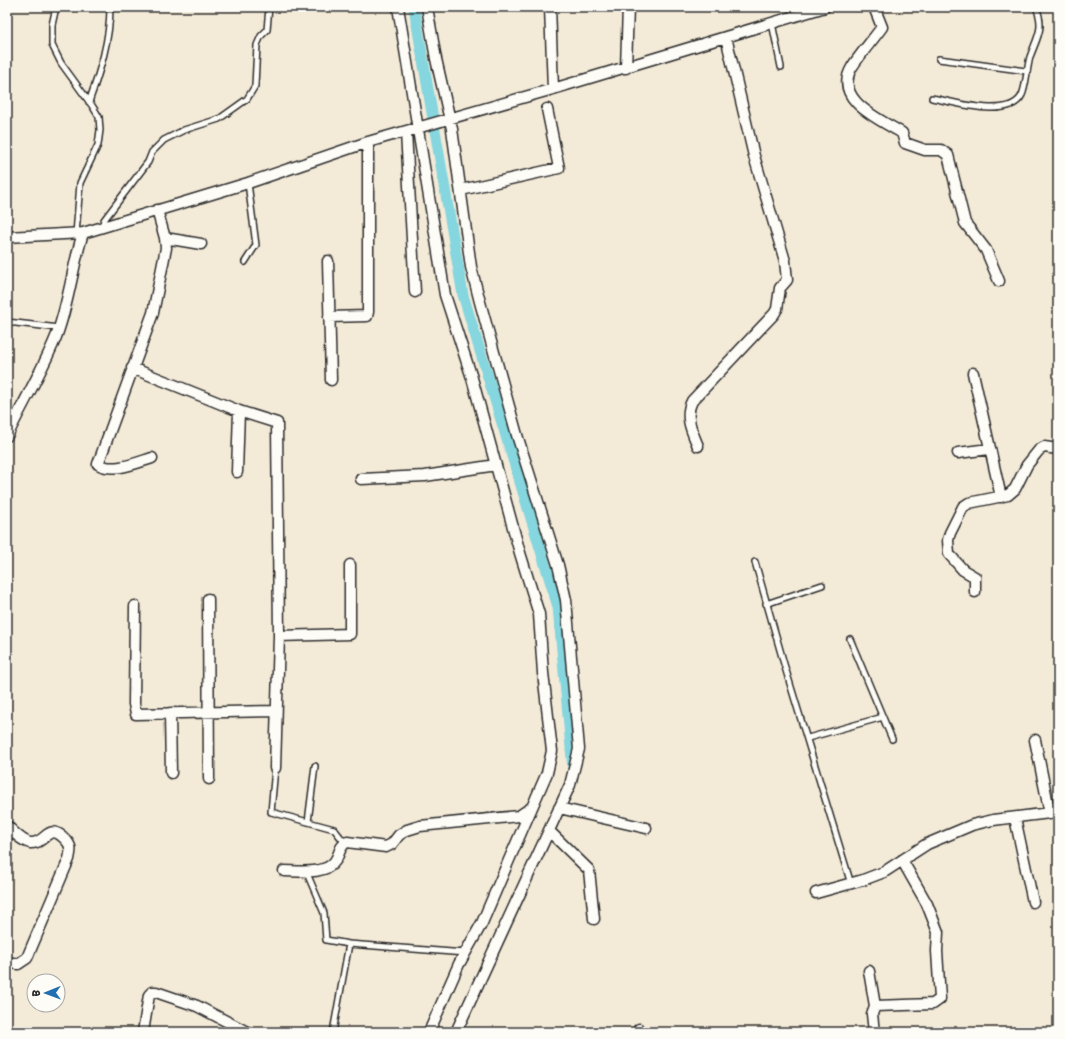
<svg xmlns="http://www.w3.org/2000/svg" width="1065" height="1039" font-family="'Shantell Sans',sans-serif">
<rect width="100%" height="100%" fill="#f4ead8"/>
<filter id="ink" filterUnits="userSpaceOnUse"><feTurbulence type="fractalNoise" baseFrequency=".025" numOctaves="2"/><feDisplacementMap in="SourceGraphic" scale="8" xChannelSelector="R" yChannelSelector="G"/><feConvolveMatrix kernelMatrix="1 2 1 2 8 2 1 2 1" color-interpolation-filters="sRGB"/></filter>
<g filter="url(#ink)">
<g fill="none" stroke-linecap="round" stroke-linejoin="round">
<!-- canal -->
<path stroke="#85d6de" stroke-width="11" d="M414,7L463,295L558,607L573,769"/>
<defs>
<path id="service" d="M56,7L52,25V45L61,63L93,107L99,117L100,130L98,145L80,183L76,234
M772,23L781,67
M939,59L1026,71
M932,98C954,102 1010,120 1022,95C1026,86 1027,68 1030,57C1037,37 1045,28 1036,7
M89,102C100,71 110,40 110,7
M102,227L104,220L148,162L152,152L164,140L184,130L219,119L247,99L255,86L257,45L261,36L267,30L269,7
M245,262L256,245L248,183
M7,322L59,328
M755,562L784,664L851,884
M766,604L822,585
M850,639L892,739
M808,738L883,717
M275,768L271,812L334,829L345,843
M308,822L315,766
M306,871L324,913L326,940L349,944L465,953
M7,972L12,964
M333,1032L349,944"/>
<path id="minor" d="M398,7L445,295L472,378L520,553L539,614L543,673L552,751L547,773L509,860L482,923L459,964L429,1032
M427,7L436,59L452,129L471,267L480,302L517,435L558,565L566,600L579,749L570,785L456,1032
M550,7L553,89
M874,7L882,27C872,41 861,53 852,67C832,100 881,120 902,133L905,143L925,150H941L948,155L965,223L986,250L999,281
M626,68L628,7
M406,132L415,292
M461,190L559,168L547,109
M7,237L83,233L248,183L368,142L553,89L825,7
M165,238L201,244
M328,261L331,380
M329,317L367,316L368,312V142
M132,368L239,411L277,423L279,636L275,768
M973,373L1001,497
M7,436C23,403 42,371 56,337C69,303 72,268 83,233
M698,446C692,432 684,416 692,401L774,314L777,309L780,288L787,280L785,261L754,156L726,37
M958,453L989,449
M152,458C136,463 113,473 98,464L153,313L166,248L165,238L157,210
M237,472L239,411
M361,479L425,476L496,465
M975,592V577L963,570L949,554L948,540L950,533L963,507L969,503L1008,495L1015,489L1027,465L1039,450L1044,447L1058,449
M208,599L209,779
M135,606L134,704L136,714L276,711
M279,636L350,634V565
M170,713L171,773
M1035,740L1050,814
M559,808L646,828
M1015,818L1033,902
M7,826C14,832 21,841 30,843C46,845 47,821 65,839C72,846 71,850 69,859L27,958L18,964L7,962
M549,831L589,870L594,919
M284,871C298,871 326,875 335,861C340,854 339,846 347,842L386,847L392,844L399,835L407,830L420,826L519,816L531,808
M816,893L863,880L884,872L927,844L972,825L993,820L1058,812
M869,971L875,1006
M639,1029V1032
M143,1032L149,995L152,992H156L197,1006L247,1032
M874,1032L872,1014L875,1006L933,1004L940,999L937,951L938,932L927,904L902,860"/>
</defs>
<!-- service casing -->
<use href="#service" stroke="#2b2b2b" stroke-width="8"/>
<!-- minor casing -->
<use href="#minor" stroke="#2b2b2b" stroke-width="13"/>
<!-- service -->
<use href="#service" stroke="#fdfcf7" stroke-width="5"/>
<!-- minor -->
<use href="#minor" stroke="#fdfcf7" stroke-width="10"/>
</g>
</g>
<!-- margin -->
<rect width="1065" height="1039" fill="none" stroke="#fdfcf7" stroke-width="24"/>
<rect x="12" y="12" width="1041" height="1015" fill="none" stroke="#2b2b2b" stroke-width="1.5" filter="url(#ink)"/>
<!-- north arrow -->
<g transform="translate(46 993) rotate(269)"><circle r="19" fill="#fdfcf7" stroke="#a9a8a5"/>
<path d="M0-3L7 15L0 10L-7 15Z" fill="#1f6fb2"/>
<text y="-6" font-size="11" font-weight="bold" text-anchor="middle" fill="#2b2b2b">B</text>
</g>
</svg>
